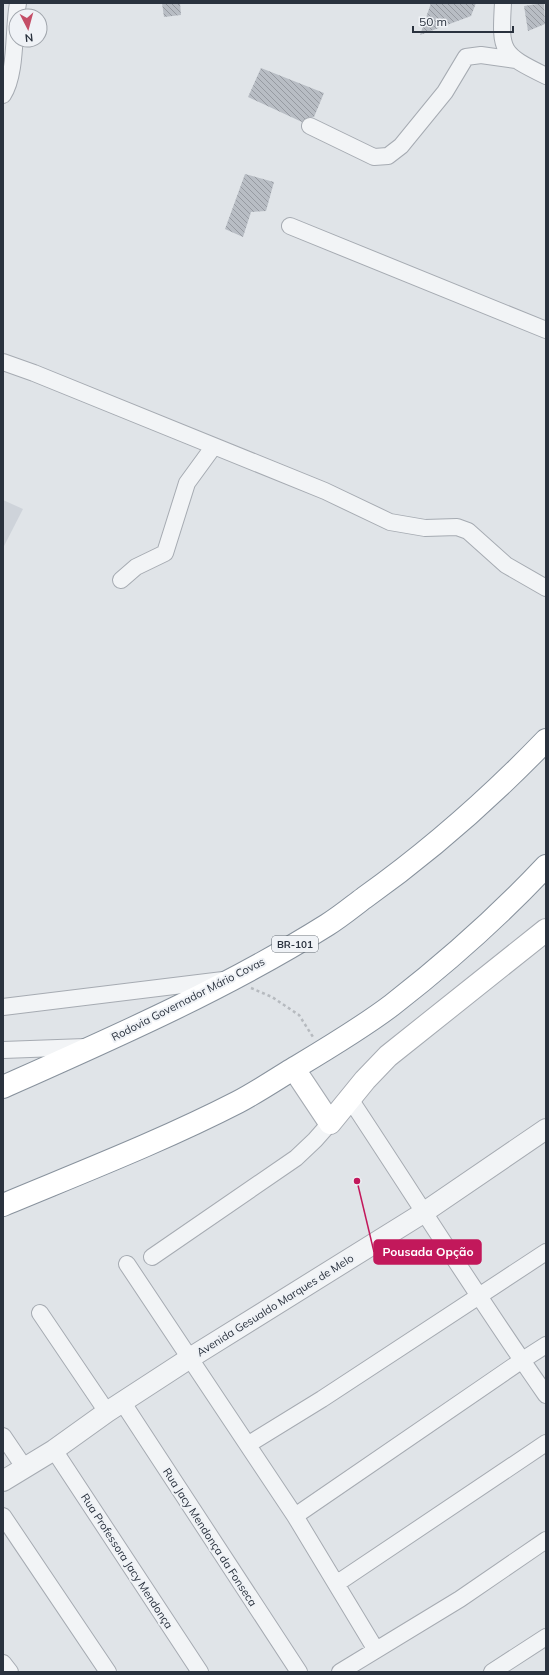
<svg xmlns="http://www.w3.org/2000/svg" width="549" height="1675" font-family="Mulish,sans-serif">
<defs>
<pattern id="building-back-hatch" width="6" height="6" patternUnits="userSpaceOnUse"><rect width="6" height="6" fill="#b8bdc4"/><path d="M-1 5l2 2M0 0l6 6M5-1l2 2" fill="none" stroke="#969aa1"/></pattern>
</defs>
<rect width="100%" height="100%" fill="#e0e4e8"/>
<!-- built -->
<path fill="#ced3da" d="M3,500L23,509L3,548Z"/>
<!-- building -->
<path fill="url(#building-back-hatch)" d="M162,3H180L181,15L164,17Z
M431,3H476L471,16L420,35Z
M544,3L545,24L528,31L524,6Z
M261,68L324,93L314,117H309L302,122L248,97Z
M245,174L274,182L266,211L251,212L243,237L225,229Z"/>
<g fill="none" stroke-linecap="round" stroke-linejoin="round">
<defs>
<path id="minor" d="M503,3C500,52 501,54 546,76
M3,95C17,73 13,29 18,3
M310,126L374,157L388,156L401,146L445,92L466,57L481,55L516,60
M290,226L546,330
M3,362L34,373L325,491L390,522L425,528L457,527L468,531L506,565L546,588
M121,580L136,567L165,553L187,483L214,446
M3,1007L223,980
M3,1050L85,1047
M350,1099C415,1197 478,1298 546,1395
M152,1257L296,1158L315,1140L330,1123
M127,1264L295,1516L376,1650
M40,1313L107,1412
M123,1403L299,1672
M3,1436L24,1467
M249,1444L322,1399L546,1252
M54,1450L200,1672
M3,1516L108,1672
M295,1516L521,1361L546,1345
M336,1584L546,1443
M3,1663L10,1672
M340,1672L460,1599L546,1540
M492,1672L546,1637"/>
<path id="tertiary" d="M3,1481L54,1450L107,1412L190,1358L423,1213L546,1129"/>
<path id="secondary" d="M294,1069L330,1123L365,1080L388,1056L546,930"/>
<path id="trunk" d="M3,1087C113,1038 225,989 327,925C340,917 352,907 364,898C430,851 490,798 546,740
M3,1205C82,1172 162,1141 238,1102C255,1093 272,1082 288,1072C323,1051 359,1030 392,1005C446,963 499,916 546,866"/>
</defs>
<!-- minor casing -->
<use href="#minor" stroke="#a6abb2" stroke-width="18"/>
<!-- tertiary casing -->
<use href="#tertiary" stroke="#a6abb2" stroke-width="22"/>
<!-- secondary casing -->
<use href="#secondary" stroke="#a6abb2" stroke-width="24"/>
<!-- trunk casing -->
<use href="#trunk" stroke="#88929d" stroke-width="24"/>
<!-- path -->
<path stroke="#b6babf" stroke-width="2.5" stroke-dasharray="3 3" stroke-linecap="butt" d="M251,988L272,997L299,1015L313,1037"/>
<!-- minor -->
<use href="#minor" stroke="#f2f4f6" stroke-width="16"/>
<!-- tertiary -->
<use href="#tertiary" stroke="#f2f4f6" stroke-width="20"/>
<!-- secondary -->
<use href="#secondary" stroke="#fff" stroke-width="22"/>
<!-- trunk -->
<use href="#trunk" stroke="#fff" stroke-width="22"/>
</g>
<g text-anchor="middle" dominant-baseline="central" stroke-width="4" stroke-linejoin="round" paint-order="stroke">
<!-- shield labels -->
<rect fill="#eff2f6" stroke="#656c75" stroke-width="1" x="272" y="936" width="46" height="16" rx="3"/>
<g font-size="10" font-weight="bold" fill="#2a323e">
<text x="295" y="944">BR-101</text>
</g>
<!-- street labels -->
<g font-size="11" fill="#2a323e" stroke="#eff2f6">
<text transform="translate(188 999) rotate(-27)">Rodovia Governador Mário Covas</text>
<text transform="translate(275 1305) rotate(-32)">Avenida Gesualdo Marques de Melo</text>
<text transform="translate(210 1537) rotate(57)">Rua Jacy Mendonça da Fonseca</text>
<text transform="translate(127 1561) rotate(57)">Rua Professora Jacy Mendonça</text>
</g>
</g>
<!-- callouts -->
<path fill="none" stroke="#c2185b" stroke-width="1.5" d="M357 1181L374 1252"/>
<circle fill="#c2185b" stroke="#eff2f6" stroke-width="1.5" cx="357" cy="1181" r="4"/>
<rect fill="#c2185b" stroke="#c2185b" stroke-width="1.5" x="374" y="1240" width="107" height="24" rx="4"/>
<g font-size="12" text-anchor="middle" font-weight="bold" fill="#fff">
<text x="428" y="1256">Pousada Opção</text>
</g>
<!-- border -->
<rect width="549" height="1675" fill="none" stroke="#2a323e" stroke-width="8"/>
<!-- north arrow -->
<g transform="translate(28 28) rotate(174)"><circle r="19" fill="#eff2f6" stroke="#a0a5ac"/>
<path d="M0-3L7 15L0 10L-7 15Z" fill="#c44e67"/>
<text y="-6" font-size="11" font-weight="bold" text-anchor="middle" fill="#2a323e">N</text>
</g>
<!-- scale -->
<path d="M413 26v6h100v-6" fill="none" stroke="#2a323e" stroke-width="2"/>
<text x="419" y="26" font-size="12" fill="#2a323e" stroke="#eff2f6" stroke-width="3" paint-order="stroke">50 m</text>
</svg>
